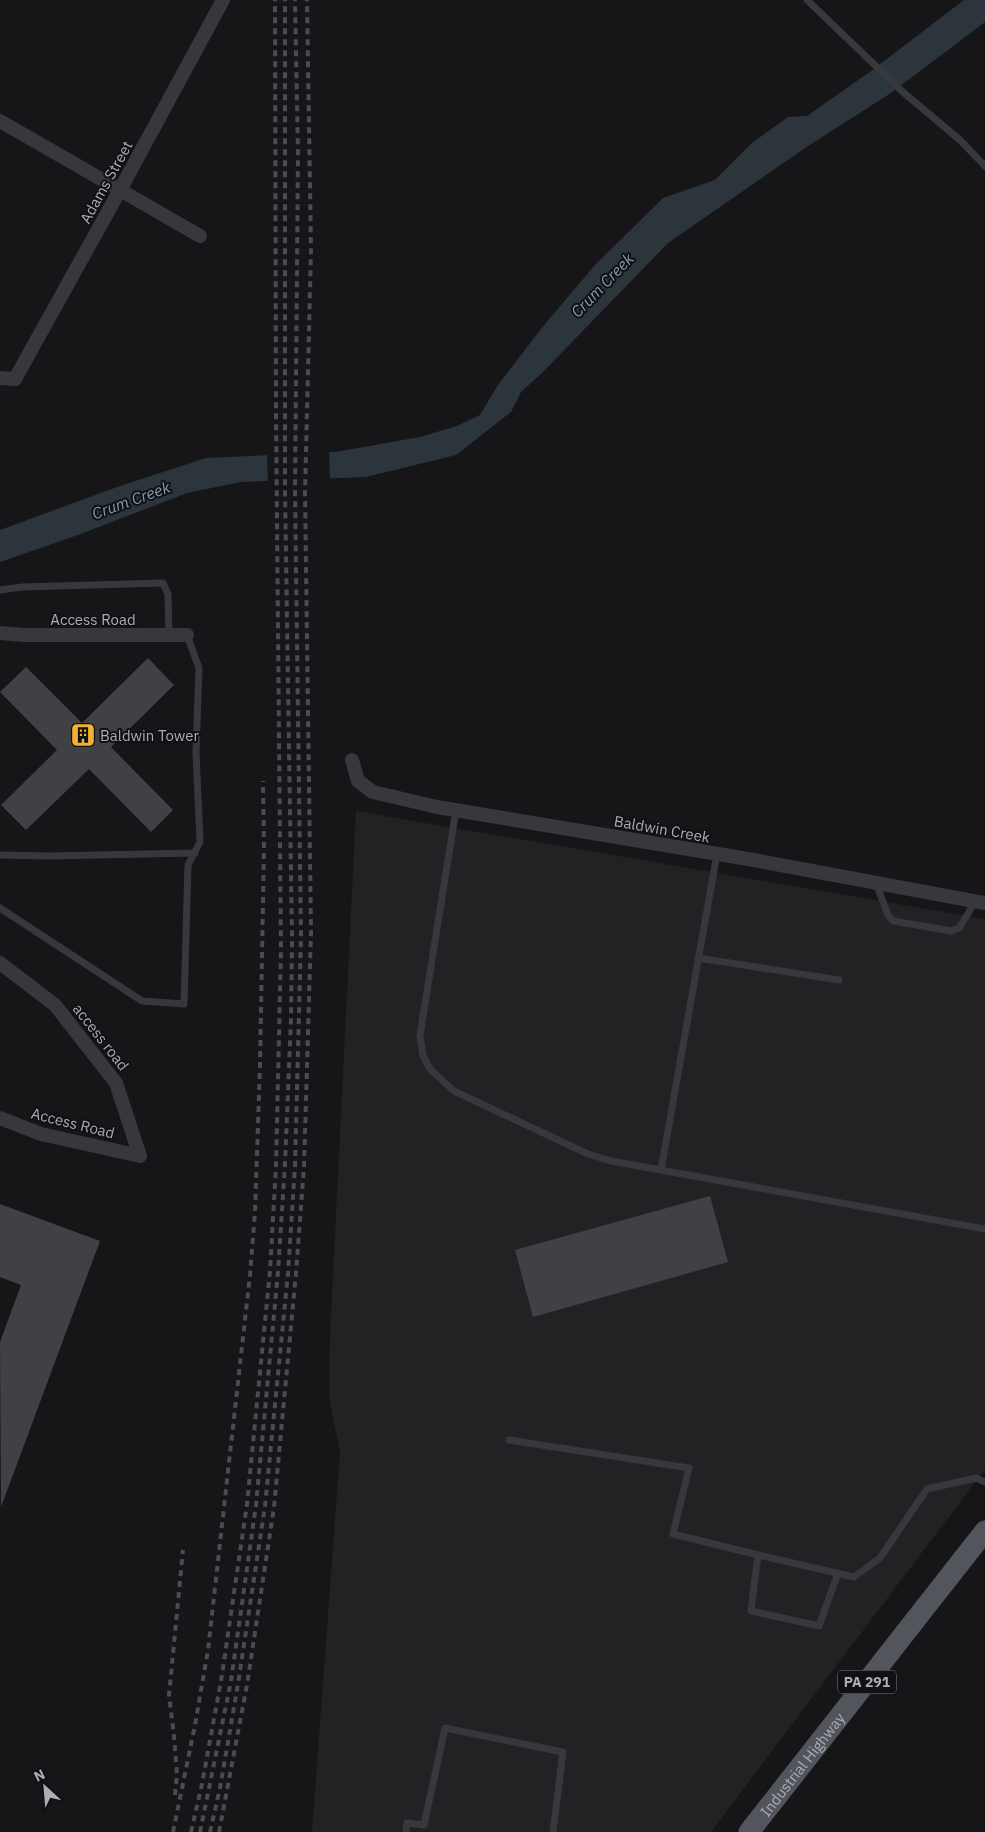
<svg xmlns="http://www.w3.org/2000/svg" width="985" height="1832" font-family="'IBM Plex Sans',sans-serif">
<rect width="100%" height="100%" fill="#161618"/>
<!-- built -->
<path fill="#222225" d="M356,811L985,919V1469L711,1832H312L340,1452L329,1397L330,1336Z"/>
<!-- water -->
<path fill="#2c353c" d="M964,0H985V22L891,93L805,148L668,243L542,373L521,392L511,412L456,455L366,477L241,482L187,493L78,535L0,562V530L120,486L206,458L336,452L420,437L457,426L480,415L498,385L540,330L595,265L663,198L715,180L752,143L788,117L807,116L871,71Z"/>
<!-- pier -->
<path fill="#161618" d="M329,450L330,482L268,484L267,452Z"/>
<!-- building -->
<path fill="#404145" d="M148,658L174,685L111,747L173,810L151,832L89,769L26,830L1,805L57,750L0,692L26,667L82,723Z
M710,1196L728,1262L533,1317L515,1250Z
M0,1204L100,1241L1,1507L0,1342L21,1285L0,1277Z"/>
<g fill="none" stroke-linecap="round" stroke-linejoin="round">
<!-- lane -->
<path stroke="#37383d" stroke-width="7" d="M807,0L904,93L960,140L985,166
M0,590L22,587L163,583L168,594L169,635
M456,810L420,1035L423,1056L430,1069L454,1091L588,1154L611,1161L985,1229
M0,855L49,856L195,853
M876,883L888,915L893,921L951,931L959,928L975,902
M0,908L142,1001L184,1004L188,865L200,842L196,752L199,668L187,635
M698,958L839,980
M661,1170L717,854
M509,1440L689,1468L673,1534L758,1555
M838,1573L819,1626L751,1611L758,1555L854,1577L880,1558L927,1489L976,1478L985,1482
M406,1832L407,1823L424,1825L445,1728L563,1752L553,1832"/>
<!-- street -->
<path stroke="#37383d" stroke-width="14" d="M0,121L200,236
M0,378L15,379L120,190L223,0
M0,633L24,635H187
M352,760L358,781L373,792L437,807L748,859L985,903
M0,963L55,1005L116,1083L140,1156L41,1134L0,1118"/>
<!-- primary -->
<path stroke="#53555c" stroke-width="21" id="s1" d="M749,1832L985,1531"/>
<!-- rail -->
<path stroke="#4a4c52" stroke-width="4" stroke-dasharray="6 5" stroke-linecap="butt" d="M175,1795L177,1775L174,1736L169,1695L183,1550
M173,1832L195,1725L208,1650L250,1275L255,1212L260,1065L264,849L263,781
M191,1832L202,1784L222,1675L247,1504L270,1271L276,1166L281,949L276,415L275,0
M200,1832L231,1681L256,1505L278,1272L285,1164L291,1019L292,938L285,493V0
M210,1832L220,1788L238,1684L265,1506L288,1273L295,1166L301,936L295,493L298,154L295,0
M219,1832L247,1685L274,1507L296,1273L304,1167L311,932L305,493L311,249L307,0"/>
</g>
<!-- icons -->
<defs>
<symbol id="building-square" viewBox="-11 -11 22 22"><rect x="-9" y="-9" width="18" height="18" rx="4" fill="#f2b134" stroke="#111113"/><path d="M-4-6H4V6H1V3H-1V6H-4ZM-2.5-4.3h1.7v1.8h-1.7ZM.8-4.3h1.7v1.8H.8ZM-2.5-1h1.7V.8h-1.7ZM.8-1h1.7V.8H.8Z" fill="#111"/></symbol>
</defs>
<g fill-rule="evenodd">
<use href="#building-square" x="69" y="721" width="28" height="28"/>
</g>
<g text-anchor="middle" dominant-baseline="central" stroke-width="4" stroke-linejoin="round" paint-order="stroke">
<!-- shield labels -->
<rect fill="#111113" stroke="#7b7e86" stroke-width="1" x="838" y="1670.5" width="58" height="23" rx="4"/>
<g font-size="14" font-weight="bold" fill="#a8adb8">
<text x="867" y="1682">PA 291</text>
</g>
<!-- street labels -->
<g font-size="15" fill="#a8adb8" stroke="#111113">
<text transform="translate(106 182) rotate(-61)">Adams Street</text>
<text x="93" y="619">Access Road</text>
<text transform="translate(662 829) rotate(10)">Baldwin Creek</text>
<text transform="translate(101 1037) rotate(52)">access road</text>
<text transform="translate(73 1123) rotate(14)">Access Road</text>
<text stroke="none"><textPath href="#s1" startOffset="86">Industrial Highway</textPath></text>
</g>
<!-- poi labels -->
<g font-size="15" fill="#a8adb8" stroke="#111113" text-anchor="start">
<text x="100" y="735">Baldwin Tower</text>
</g>
<!-- water labels -->
<g font-size="16" font-style="italic" fill="#7f9bb3" stroke="#111113">
<text transform="translate(602 285) rotate(-46)">Crum Creek</text>
<text transform="translate(131 500) rotate(-20)">Crum Creek</text>
</g>
</g>
<!-- north arrow -->
<g transform="translate(45 1787) rotate(334)" stroke="#111113" stroke-width="4" paint-order="stroke">
<path d="M0-4L9 19L0 12L-9 19Z" fill="#a8adb8"/>
<text y="-8" font-size="14" font-weight="bold" text-anchor="middle" fill="#a8adb8">N</text>
</g>
</svg>
